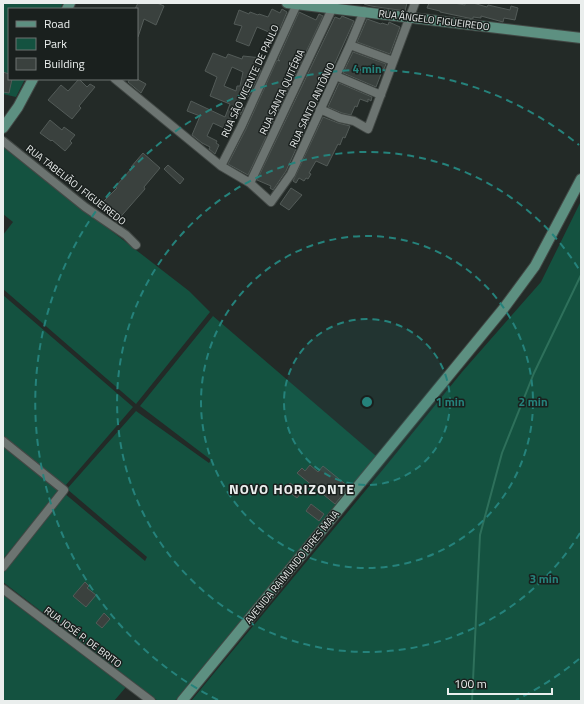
<svg xmlns="http://www.w3.org/2000/svg" width="584" height="704" font-family="'Titillium Web',sans-serif">
<rect width="100%" height="100%" fill="#232a27"/>
<!-- green -->
<path fill="#145240" d="M3,3H63L60,9H9V79H25L16,97L3,94Z
M3,147L189,291L210,312L136,404L3,289V235L13,222L3,214Z
M581,201V701H191L385,467L462,372L541,282Z
M3,295L133,407L65,486L3,437Z
M213,316L376,456L175,701H158L3,582V568L64,493L145,561L147,557L67,489L136,411L209,463L211,460L140,406Z
M3,447L60,490L3,559Z
M3,595L7,598L126,687L114,701H3Z"/>
<g fill="none" stroke-linecap="round" stroke-linejoin="round">
<!-- stream -->
<path stroke="#2e705b" stroke-width="2" d="M472,701L480,535L502,453L534,373L581,275"/>
</g>
<!-- building -->
<path fill="#3a413e" stroke="#535b58" fill-rule="evenodd" d="M138,3H157L164,6L156,25L144,19L138,37L137,36V9H135Z
M364,3H407L405,11L371,6L364,4Z
M429,3H454L465,5V3H473L487,7L488,5L510,10L511,6L518,8L515,20L504,18L503,22L481,16V18L473,17V19L440,12V11L427,8Z
M272,9L280,13L282,9L287,12L279,31L273,29L271,33L257,27L249,46L236,41L242,26L234,24L239,10L249,14L250,12L258,15L259,14L268,17Z
M299,12L316,20L319,14L323,16L248,175L228,164L246,129L277,60L280,61L278,59Z
M342,16L354,21L286,171L273,190L270,188L271,186L257,180L335,17L340,19Z
M367,19L381,24L382,23L388,25L389,22L400,27L390,54L357,42Z
M353,52L386,64L384,69H383L376,87L343,73Z
M213,53L226,58L228,54L242,59L243,56L262,58L260,73L248,97L241,96L238,105L244,108L240,115L234,113L226,129L213,123L207,136L217,141L216,143L219,145L215,154L209,149L210,147L202,143L192,135L200,116L187,111L191,101L225,117L230,104L210,96L217,77L205,71ZM232,67L243,72L240,86H237L236,91L224,86Z
M3,72L9,74V79H12L9,93L3,92Z
M79,79L87,87L90,84L95,87L79,106L81,108L72,119L48,100L61,85L68,91Z
M130,79H137L146,84L141,93L128,82Z
M339,83L372,97L371,101L368,99V102L360,99L357,107L355,106L351,115L342,113L328,107Z
M323,117L338,123L350,126L345,138L343,137L340,145L338,144L327,166L316,161L309,173L311,174L308,179L306,178L304,181L299,178L296,183L293,181Z
M50,120L62,130L64,127L75,135L70,141L72,143L65,151L52,140L51,141L40,133Z
M143,153L160,168L144,187L145,189L116,222L99,206L117,188L115,187L132,168L131,167Z
M168,165L184,179L180,184L164,169Z
M291,188L302,195L289,210L280,204Z
M310,465L318,472L323,466L349,487L335,504L297,473L302,468L305,471Z
M290,483L302,492L297,498L285,489Z
M311,504L324,514L319,521L306,511Z
M85,582L89,586L87,588L96,595L86,607L73,596Z
M104,613L110,619L102,628L96,623Z"/>
<g fill="none" stroke-linecap="round" stroke-linejoin="round">
<defs>
<path id="street" d="M350,45L393,61
M336,76L381,95
M115,79L221,166L250,183L271,202L291,174L350,45L364,11
M320,109L340,118L354,121L368,129L415,3
M3,141L85,207L126,235L136,245
M221,166L241,127L297,4
M250,183L332,9
M3,441L64,490L3,567
M3,589L151,701"/>
<path id="secondary" d="M287,3L581,38
M67,9L70,3
M3,128L18,107L33,79
M182,701L504,308L535,266L581,179"/>
</defs>
<!-- street casing -->
<use href="#street" stroke="#424845" stroke-width="10"/>
<!-- secondary casing -->
<use href="#secondary" stroke="#424845" stroke-width="12"/>
<!-- street -->
<use href="#street" stroke="#6c7471" stroke-width="8"/>
<!-- secondary -->
<use href="#secondary" stroke="#5d9081" stroke-width="10"/>
</g>
<!-- distance rings -->
<circle cx="367" cy="402" r="83" fill="#25827b" fill-opacity=".12"/>
<g fill="none" stroke="#25827b" stroke-width="2" stroke-dasharray="7 5">
<circle cx="367" cy="402" r="83"/>
<circle cx="367" cy="402" r="166"/>
<path d="M580 533A250 250 0 1 1 580 271"/>
<path d="M579 659A333 333 0 0 1 516 700M218 700A333 333 0 1 1 579 145"/>
</g>
<g text-anchor="middle" dominant-baseline="central" stroke-width="3" stroke-linejoin="round" paint-order="stroke">
<!-- street labels -->
<g font-size="10" fill="#eaeeed" stroke="#1a201e">
<text transform="translate(434 20) rotate(7)">RUA ÂNGELO FIGUEIREDO</text>
<text transform="translate(250 81) rotate(-65)">RUA SÃO VICENTE DE PAULO</text>
<text transform="translate(282 92) rotate(-65)">RUA SANTA QUITÉRIA</text>
<text transform="translate(312 105) rotate(-65)">RUA SANTO ANTÔNIO</text>
<text transform="translate(76 185) rotate(38)">RUA TABELIÃO J FIGUEIREDO</text>
<text transform="translate(292 567) rotate(-51)">AVENIDA RAIMUNDO PIRES MAIA</text>
<text transform="translate(83 637) rotate(37)">RUA JOSÉ P. DE BRITO</text>
</g>
<!-- district labels -->
<g font-size="14" font-weight="bold" letter-spacing="1" fill="#eaeeed" stroke="#1a201e">
<text x="292" y="488">NOVO HORIZONTE</text>
</g>
</g>
<circle cx="367" cy="402" r="6" fill="#25827b" stroke="#1a201e" stroke-width="2"/>
<g font-size="12" text-anchor="middle" font-weight="bold" fill="#25827b" stroke="#1a201e" stroke-width="3" stroke-linejoin="round" paint-order="stroke">
<text x="367" y="73">4 min</text>
<text x="450" y="406">1 min</text>
<text x="533" y="406">2 min</text>
<text x="544" y="583">3 min</text>
</g>
<!-- border -->
<rect width="584" height="704" fill="none" stroke="#eaeeed" stroke-width="8"/>
<!-- legend -->
<rect x="8" y="8" width="130" height="72" fill="#1a201e" stroke="#6d7271"/>
<rect x="16" y="21" width="20" height="6" fill="#5d9081" stroke="#6d7271"/>
<text x="44" y="28" font-size="12" fill="#eaeeed">Road</text>
<rect x="16" y="38" width="20" height="12" fill="#145240" stroke="#6d7271"/>
<text x="44" y="48" font-size="12" fill="#eaeeed">Park</text>
<rect x="16" y="58" width="20" height="12" fill="#3a413e" stroke="#6d7271"/>
<text x="44" y="68" font-size="12" fill="#eaeeed">Building</text>
<!-- scale -->
<path d="M448 688v6h104v-6" fill="none" stroke="#eaeeed" stroke-width="2"/>
<text x="454" y="688" font-size="12" fill="#eaeeed" stroke="#1a201e" stroke-width="3" paint-order="stroke">100 m</text>
</svg>
